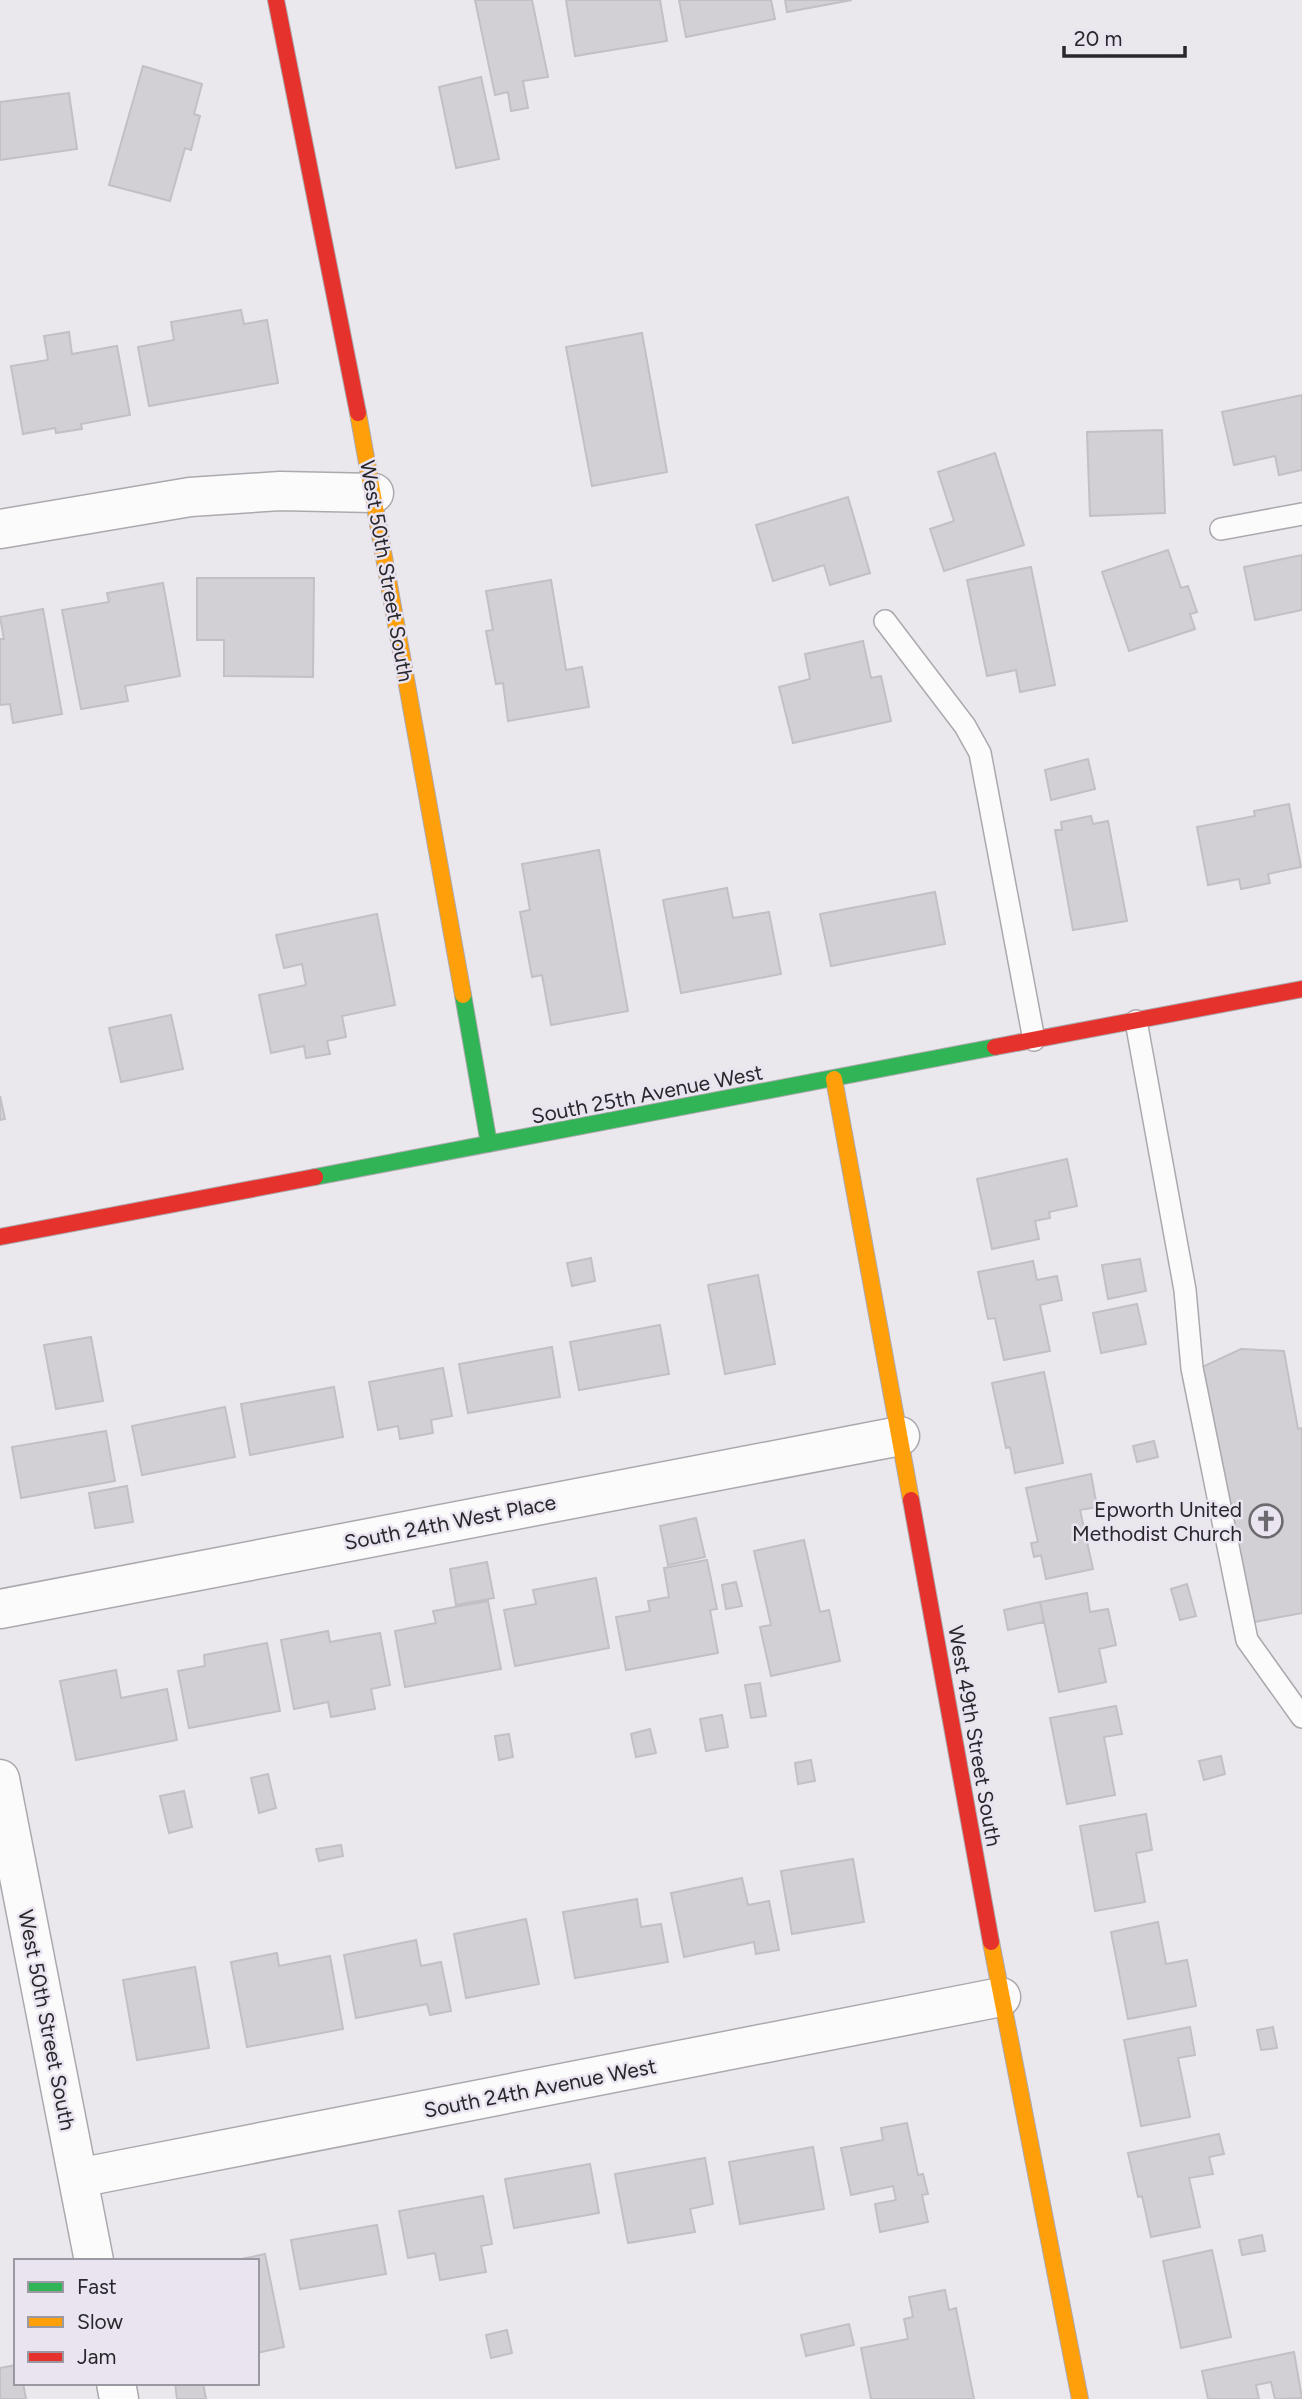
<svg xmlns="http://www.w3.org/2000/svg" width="1302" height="2399" font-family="Figtree,sans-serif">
<rect width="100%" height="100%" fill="#eae7ed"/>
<!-- building -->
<path fill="#d2d0d4" stroke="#c2c0c5" stroke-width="2" d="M475,0H532L548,77L523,81L528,108L511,111L508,92L495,95Z
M566,0H660L667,41L575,56Z
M679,0H771L775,19L686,37Z
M785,0H852L787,12Z
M143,66L202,84L194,114L200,116L191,150L185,148L170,201L109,185Z
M481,77L499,159L456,168L439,87Z
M69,93L77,149L0,160V102Z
M241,310L244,324L267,320L278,383L149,406L138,347L174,340L171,322Z
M69,332L72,354L117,346L130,415L81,424L82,429L56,433L55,428L23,434L11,366L48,360L44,336Z
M642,333L667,472L592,486L566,347Z
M1302,395V470L1279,475L1275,456L1234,465L1222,412Z
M1162,430L1165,513L1090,516L1087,432Z
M995,453L1024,545L944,571L930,529L954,521L938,472Z
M848,497L870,573L830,585L824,565L773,581L756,525Z
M1168,550L1181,588L1188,586L1197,612L1190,614L1195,629L1129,651L1102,572Z
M1302,555V610L1255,620L1244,567Z
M1031,567L1055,685L1020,692L1016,670L987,676L967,580Z
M197,578H314L313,677L224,676V640H197Z
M551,580L566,670L582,667L589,707L508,721L503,683L496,684L486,631L493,630L486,591Z
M163,583L180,676L125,686L128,701L81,709L62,610L109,602L107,593Z
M43,609L62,714L13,723L10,704L0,705V639H4L0,617Z
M863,641L871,678L881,676L891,721L793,743L779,687L810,679L805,654Z
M1088,759L1095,789L1051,800L1045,770Z
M1289,804L1301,867L1268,874L1270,883L1241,889L1239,879L1208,885L1197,827L1255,816L1254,811Z
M1091,816L1093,824L1108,821L1127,921L1073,930L1055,830H1062L1061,822Z
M599,850L628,1011L551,1025L542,975L532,977L520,912L530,910L522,864Z
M727,888L733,918L769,912L781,974L681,993L663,900Z
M935,892L945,944L831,966L820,914Z
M377,914L395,1005L342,1016L346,1037L327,1041L330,1054L306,1058L304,1046L271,1053L259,995L306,985L302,964L284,968L276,935Z
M171,1015L183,1069L121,1082L109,1028Z
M0,1096L5,1119L0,1120Z
M1067,1159L1077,1206L1049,1212L1050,1218L1035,1221L1039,1239L992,1249L977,1179Z
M591,1258L595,1281L572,1286L567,1263Z
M1140,1259L1146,1291L1108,1299L1102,1265Z
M1033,1261L1037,1280L1057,1276L1062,1300L1040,1305L1050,1351L1004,1360L995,1318L988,1319L978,1272Z
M758,1275L775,1364L725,1374L708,1285Z
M1137,1304L1146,1344L1101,1353L1093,1313Z
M660,1325L669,1374L579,1390L570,1342Z
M91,1337L103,1401L56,1409L44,1345Z
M552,1347L560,1397L468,1413L459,1364Z
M1241,1349L1284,1351L1298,1429L1302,1428V1613L1249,1623L1202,1367Z
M443,1368L452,1416L431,1420L433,1433L400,1439L398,1426L378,1430L369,1382Z
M1044,1372L1063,1463L1015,1473L1010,1447L1006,1448L992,1383Z
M334,1387L343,1437L250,1455L241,1404Z
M225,1407L235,1457L142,1475L132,1426Z
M106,1431L115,1481L21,1498L12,1447Z
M1154,1441L1158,1457L1137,1462L1133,1446Z
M1091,1474L1097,1507L1080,1510L1093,1569L1046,1579L1041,1555L1034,1557L1031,1543L1038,1542L1026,1488Z
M127,1486L133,1522L95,1528L89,1493Z
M696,1518L705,1557L668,1565L660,1526Z
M804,1540L820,1612L829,1610L840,1661L771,1676L760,1627L771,1625L754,1551Z
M707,1560L717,1609L710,1610L718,1653L626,1670L616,1617L650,1611L648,1601L669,1597L664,1568Z
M487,1562L494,1598L456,1605L450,1569Z
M596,1578L609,1648L515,1666L504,1610L536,1604L533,1590Z
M736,1582L742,1606L726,1609L722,1585Z
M1187,1584L1196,1616L1180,1620L1171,1589Z
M1087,1593L1090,1612L1108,1609L1116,1645L1099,1649L1106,1682L1059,1692L1040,1602Z
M488,1601L501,1669L405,1687L395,1631L436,1623L433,1611Z
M1040,1602L1044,1622L1008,1630L1004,1610Z
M328,1631L330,1642L380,1633L390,1685L371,1689L375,1709L331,1717L328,1702L294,1709L281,1640Z
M267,1643L280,1711L189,1728L178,1671L205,1666L204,1655Z
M116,1670L121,1698L167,1689L177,1740L76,1760L60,1681Z
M760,1683L766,1716L751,1718L745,1685Z
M1116,1706L1122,1734L1104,1737L1115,1795L1067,1804L1050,1718Z
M722,1715L728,1747L706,1751L700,1719Z
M650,1729L656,1753L636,1757L631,1734Z
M509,1734L513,1757L499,1760L495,1736Z
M1221,1756L1225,1774L1204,1780L1199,1761Z
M811,1760L815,1781L798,1784L795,1763Z
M268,1774L276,1808L259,1813L251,1778Z
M184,1791L192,1827L169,1833L160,1796Z
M1146,1814L1152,1850L1136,1853L1145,1902L1095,1911L1080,1826Z
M341,1845L343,1856L319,1861L316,1849Z
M853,1859L864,1922L792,1934L781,1871Z
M742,1878L748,1905L769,1901L779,1950L756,1954L754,1942L684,1957L671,1893Z
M637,1899L641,1927L661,1924L668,1962L575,1978L563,1912Z
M526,1919L539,1984L466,1998L454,1934Z
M1158,1922L1166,1964L1187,1960L1196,2006L1128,2019L1111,1932Z
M416,1940L421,1966L441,1962L451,2011L430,2015L427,2004L356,2018L344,1955Z
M277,1953L279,1966L330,1956L343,2029L247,2047L231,1962Z
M195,1967L209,2048L137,2060L123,1980Z
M1190,2027L1195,2055L1178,2058L1190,2117L1141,2126L1124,2040Z
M1273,2027L1277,2048L1261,2050L1257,2030Z
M907,2123L918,2175L923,2174L928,2194L922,2195L928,2222L880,2232L875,2204L896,2200L893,2186L851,2195L841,2148L883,2140L881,2128Z
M1219,2134L1224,2154L1209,2157L1213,2174L1189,2178L1200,2227L1151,2237L1142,2196L1138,2197L1128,2153Z
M813,2147L824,2209L740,2224L729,2162Z
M705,2158L713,2204L690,2209L695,2232L628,2243L615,2174Z
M590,2164L599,2213L514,2228L505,2179Z
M483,2196L492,2244L481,2246L486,2272L440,2280L435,2253L408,2258L399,2211Z
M377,2225L386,2274L300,2289L291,2240Z
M1262,2235L1265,2251L1242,2255L1239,2240Z
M1212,2250L1231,2337L1181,2348L1163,2261Z
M265,2254L284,2347L257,2353V2261H232Z
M945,2290L949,2310L956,2308L974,2399H871L861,2348L908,2339L904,2319L913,2317L909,2297Z
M849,2324L854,2345L806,2356L801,2335Z
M507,2330L512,2353L491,2358L486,2335Z
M1294,2352L1302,2398L1275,2399L1271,2382L1256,2385L1259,2399H1208L1202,2371Z
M16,2365V2383H23L26,2399H0V2368Z
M175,2383H203L206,2399H177Z"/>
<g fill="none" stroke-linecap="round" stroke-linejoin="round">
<defs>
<path id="lane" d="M1221,529L1302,514
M885,621L965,726L980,753L1034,1040
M1136,1021L1185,1290L1192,1368L1247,1640L1302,1717"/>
<path id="street" d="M0,529L190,497L280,491L374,493
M0,1609L900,1436
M0,1779L94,2261
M78,2178L1001,1997
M116,2383L119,2399"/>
<path id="fast" d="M463,995L489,1144
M315,1177L995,1047"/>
<path id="slow" d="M358,413L463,995
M834,1079L911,1500
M991,1942L1080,2399"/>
<path id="jam" d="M276,0L358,413
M995,1047L1302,989
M0,1237L315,1177
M911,1500L991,1942"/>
</defs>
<!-- lane casing -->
<use href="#lane" stroke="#aca9ae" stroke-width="24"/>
<!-- street casing -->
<use href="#street" stroke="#aca9ae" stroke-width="41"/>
<!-- fast casing -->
<use href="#fast" stroke="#aca9ae" stroke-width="18"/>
<!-- slow casing -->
<use href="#slow" stroke="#aca9ae" stroke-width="18"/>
<!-- jam casing -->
<use href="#jam" stroke="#aca9ae" stroke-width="18"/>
<!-- lane -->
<use href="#lane" stroke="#fcfbfc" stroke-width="21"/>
<!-- street -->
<use href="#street" stroke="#fcfbfc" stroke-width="38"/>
<!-- fast -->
<use href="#fast" stroke="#30b455" stroke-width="16"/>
<!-- slow -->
<use href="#slow" stroke="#ff9f0a" stroke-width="16"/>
<!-- jam -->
<use href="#jam" stroke="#e5322d" stroke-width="16"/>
</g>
<!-- icons -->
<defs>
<symbol id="church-ring" viewBox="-11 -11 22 22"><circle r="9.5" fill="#e9e4f0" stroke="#6d6a6f" stroke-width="1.5"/><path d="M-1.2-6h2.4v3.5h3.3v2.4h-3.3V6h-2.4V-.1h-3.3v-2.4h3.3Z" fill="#6d6a6f"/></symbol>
</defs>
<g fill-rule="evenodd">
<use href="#church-ring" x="1247" y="1502" width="38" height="38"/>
</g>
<g text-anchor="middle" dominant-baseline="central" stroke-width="5" stroke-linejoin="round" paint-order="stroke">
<!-- street labels -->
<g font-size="21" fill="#29272b" stroke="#e9e4f0">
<text transform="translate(387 571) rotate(80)">West 50th Street South</text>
<text transform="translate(647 1094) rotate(-11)">South 25th Avenue West</text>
<text transform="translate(450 1522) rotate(-11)">South 24th West Place</text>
<text transform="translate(975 1736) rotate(80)">West 49th Street South</text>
<text transform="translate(47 2020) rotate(79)">West 50th Street South</text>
<text transform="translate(540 2088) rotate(-11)">South 24th Avenue West</text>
</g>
<!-- poi labels -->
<g font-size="21" fill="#29272b" stroke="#e9e4f0" text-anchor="end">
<text x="1242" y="1509">Epworth United<tspan x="1242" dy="24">Methodist Church</tspan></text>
</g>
</g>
<!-- legend -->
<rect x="14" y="2259" width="245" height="126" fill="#e9e4f0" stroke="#9c98a1" stroke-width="2"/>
<rect x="28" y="2282" width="35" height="10" fill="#30b455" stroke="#9c98a1" stroke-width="2"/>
<text x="77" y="2294" font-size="21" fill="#29272b">Fast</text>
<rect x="28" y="2317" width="35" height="10" fill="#ff9f0a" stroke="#9c98a1" stroke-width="2"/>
<text x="77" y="2329" font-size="21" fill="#29272b">Slow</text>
<rect x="28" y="2352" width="35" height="10" fill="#e5322d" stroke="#9c98a1" stroke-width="2"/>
<text x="77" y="2364" font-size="21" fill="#29272b">Jam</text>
<!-- scale -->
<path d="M1064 46v10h121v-10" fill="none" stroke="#29272b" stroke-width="3.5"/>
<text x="1074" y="46" font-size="21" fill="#29272b" stroke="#e9e4f0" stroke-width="5" paint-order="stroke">20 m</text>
</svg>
